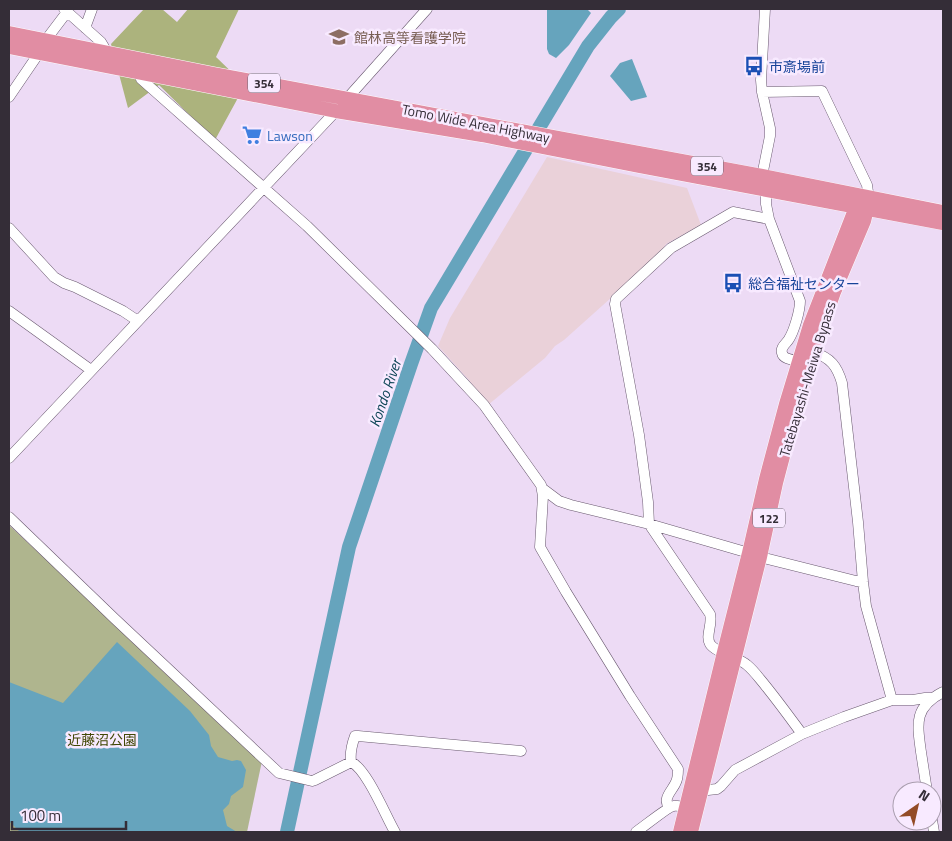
<svg xmlns="http://www.w3.org/2000/svg" width="952" height="841" font-family="'Titillium Web','Noto Sans JP',sans-serif">
<rect width="100%" height="100%" fill="#eddbf5"/>
<!-- industrial -->
<path fill="#ead1d9" d="M547,157L687,188L701,225L666,244L660,254L564,340L555,346L545,358L488,405L468,379L438,346L450,318Z"/>
<!-- green -->
<path fill="#afb58e" d="M9,525L262,761L247,832H9Z"/>
<!-- forest -->
<path fill="#acb37d" d="M144,9H162L177,22L188,9H239L216,57L245,85L215,140L159,85L128,108L111,44Z"/>
<!-- water -->
<path fill="#66a4bd" d="M547,9H587L591,13L569,45L556,58L549,54L547,49Z
M632,59L647,97L631,101L610,76L620,63Z
M117,642L190,711L209,735L211,746L218,757L232,761L237,760L241,761L246,770L243,787L231,796L229,804L223,810L227,826L237,832H20L9,821V682L63,703Z"/>
<g fill="none" stroke-linecap="round" stroke-linejoin="round">
<!-- river -->
<path stroke="#66a4bd" stroke-width="14" d="M287,832L349,547L411,364L431,308L588,46L611,17L619,9"/>
<defs>
<path id="minor" d="M64,9L101,42L104,47V52
M85,28L92,9
M45,41L67,12
M140,72L141,79L307,226L432,349L484,405L541,485L543,496L540,547L566,592L630,696L678,769C678,774 678,778 676,782C673,790 662,798 669,807
M762,92L822,91L867,185L868,192L867,197
M9,97L39,53
M762,176L770,136V128L762,92L761,80L765,9
M766,190V204L769,219L800,301C800,311 794,331 789,339C787,343 780,347 782,353C783,359 793,360 798,361
M769,219L733,212L671,248L616,299L615,304L639,435L648,502L649,524L710,614C713,624 705,636 710,644C716,653 738,657 747,665C752,669 756,674 760,679C775,697 788,715 802,734
M9,228L54,277L64,283L75,287L123,311L138,321
M9,311L91,370
M813,352C831,358 837,366 842,383L858,522L863,582L866,606L892,700
M9,458L336,111L427,9
M543,489L559,501L571,505L649,524L749,553
M9,517L115,619L279,773L312,781L315,780L351,762C367,769 386,817 395,832
M760,557L856,581L863,582
M351,762C350,754 352,744 355,736H358L521,751
M701,789L708,790L717,789L721,786L735,770L802,734L844,717L892,700H913L925,698H932
M927,791C925,778 923,765 921,752C917,723 914,707 943,692
M932,820L934,832
M636,832C642,828 669,806 674,806C678,805 682,807 686,808"/>
<path id="highway" d="M9,33L214,74L762,176L943,212
M9,47L336,111L482,135L639,166L943,223
M680,832L727,640L749,553L766,479L786,404L810,325L856,207L863,201
M691,832L760,557L776,483L796,407L813,352L821,329L834,292L864,221L867,209L868,200"/>
</defs>
<!-- minor casing -->
<use href="#minor" stroke="#69596f" stroke-width="11"/>
<!-- highway casing -->
<use href="#highway" stroke="#fff" stroke-width="15"/>
<!-- minor -->
<use href="#minor" stroke="#fff" stroke-width="10"/>
<!-- highway -->
<use href="#highway" stroke="#e18da3" stroke-width="14"/>
</g>
<!-- icons -->
<defs>
<symbol id="school-bare" viewBox="-9 -9 18 18"><path d="M0-5L7-2L0 1L-7-2ZM-4 1L0 2.5L4 1V4Q0 6-4 4Z" fill="#8d6e63" stroke="#f8eaff" stroke-width="2.5" paint-order="stroke"/></symbol>
<symbol id="bus-bare" viewBox="-9 -9 18 18"><path d="M-5-6H5V4H4V6H2V4H-2V6H-4V4H-5ZM-3.5-4V0h7V-4ZM-3.5 1.2v1.5H-2V1.2ZM2 1.2v1.5H3.5V1.2Z" fill="#1a4fb4" stroke="#f8eaff" stroke-width="2.5" paint-order="stroke"/></symbol>
<symbol id="supermarket-bare" viewBox="-9 -9 18 18"><path d="M-6-5.5h2.5l.6 2H6L4.5 2H-2.5L-4.4-4H-6ZM-1.5 3.2a1.3 1.3 0 1 0 .1 0ZM3 3.2a1.3 1.3 0 1 0 .1 0Z" fill="#3f7fe0" stroke="#f8eaff" stroke-width="2.5" paint-order="stroke"/></symbol>
</defs>
<g fill-rule="evenodd">
<use href="#school-bare" x="325" y="23" width="28" height="28"/>
<use href="#bus-bare" x="740" y="52" width="28" height="28"/>
<use href="#supermarket-bare" x="238" y="121" width="28" height="28"/>
<use href="#bus-bare" x="719" y="269" width="28" height="28"/>
</g>
<g text-anchor="middle" dominant-baseline="central" stroke-width="5" stroke-linejoin="round" paint-order="stroke">
<!-- shield labels -->
<g fill="#f8eaff" stroke="#6f6673" stroke-width="1">
<rect x="248" y="73.5" width="32" height="19" rx="4"/>
<rect x="691" y="156.5" width="32" height="19" rx="4"/>
<rect x="753" y="508.5" width="32" height="19" rx="4"/>
</g>
<g font-size="12" font-weight="bold" fill="#342d37">
<text x="264" y="83">354</text>
<text x="707" y="166">354</text>
<text x="769" y="518">122</text>
</g>
<!-- education labels -->
<g font-size="14" fill="#785e54" stroke="#f8eaff" text-anchor="start">
<text x="354" y="37">館林高等看護学院</text>
</g>
<!-- transit labels -->
<g font-size="14" fill="#164399" stroke="#f8eaff" text-anchor="start">
<text x="769" y="66">市斎場前</text>
<text x="748" y="283">総合福祉センター</text>
</g>
<!-- street labels -->
<g font-size="14" fill="#342d37" stroke="#f8eaff">
<text transform="translate(476 123) rotate(11)">Tomo Wide Area Highway</text>
<text transform="translate(807 379) rotate(-73)">Tatebayashi-Meiwa Bypass</text>
</g>
<!-- shop labels -->
<g font-size="14" fill="#366cbe" stroke="#f8eaff" text-anchor="start">
<text x="267" y="135">Lawson</text>
</g>
<!-- park labels -->
<g font-size="14" fill="#414704" stroke="#f8eaff">
<text x="102" y="739">近藤沼公園</text>
</g>
<!-- water labels -->
<g font-size="15" font-style="italic" fill="#104758" stroke="#f8eaff">
<text transform="translate(385 393) rotate(-71)">Kondo River</text>
</g>
</g>
<!-- border -->
<rect width="952" height="841" fill="none" stroke="#342d37" stroke-width="20"/>
<!-- north arrow -->
<g transform="translate(917 806) rotate(34)"><circle r="24" fill="#f8eaff" stroke="#aa9eaf"/>
<path d="M0-4L9 19L0 12L-9 19Z" fill="#934c27"/>
<text y="-8" font-size="14" font-weight="bold" text-anchor="middle" fill="#342d37">N</text>
</g>
<!-- scale -->
<path d="M12 821v8h114v-8" fill="none" stroke="#342d37" stroke-width="2.5"/>
<text x="20" y="821" font-size="15" fill="#342d37" stroke="#f8eaff" stroke-width="4" paint-order="stroke">100 m</text>
</svg>
